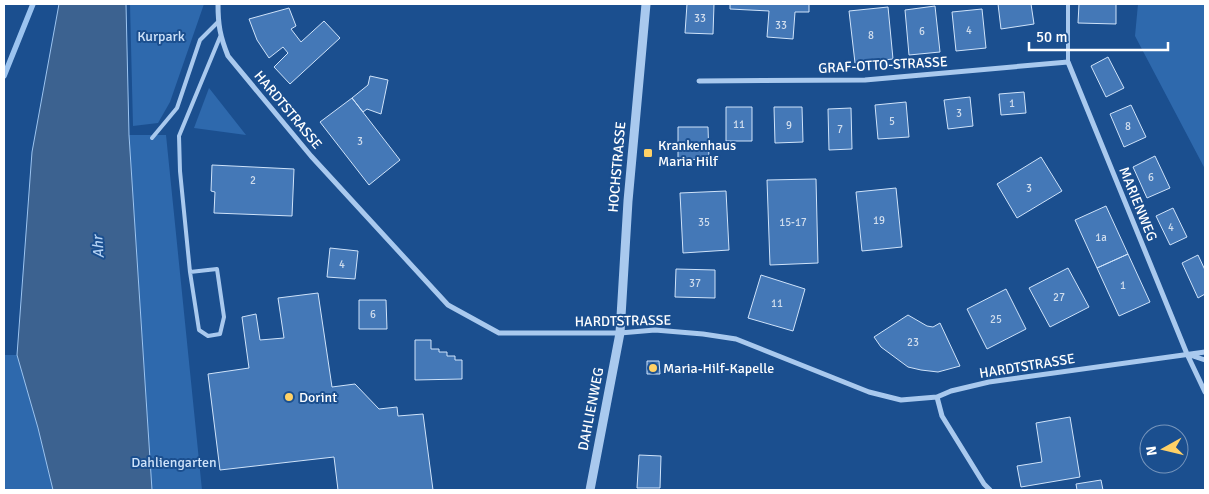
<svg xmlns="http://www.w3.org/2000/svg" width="1209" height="494" font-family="Signika,sans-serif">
<rect width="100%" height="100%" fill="#1b4f8f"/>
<!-- green -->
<path fill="#2e69ad" d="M130,4H204L170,102L158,123L133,126Z
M1138,4H1205V169L1135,36Z
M209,88L246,135L194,128Z
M129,135H166L202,490H152Z
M4,355H17L38,428L53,490H4Z"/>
<!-- water -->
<path fill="#3c6290" stroke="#9cc4f0" d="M59,4H126L129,135L152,490H53L38,428L17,355L32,152Z"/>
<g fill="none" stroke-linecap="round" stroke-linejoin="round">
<!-- stream -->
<path stroke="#9cc4f0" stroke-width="5.5" d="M4,76L33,4"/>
</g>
<!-- building -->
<path fill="#4478b7" stroke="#cfe3fa" d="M687,4H714L713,34L685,33Z
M730,4H809V12H795L793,39L767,37L769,11L730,9Z
M998,4H1031L1034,24L1001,29Z
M1079,4H1116V24L1078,23Z
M935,6L940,52L909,55L905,10Z
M888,7L893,59L855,63L849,11Z
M289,8L296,26L291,29L301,42L324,21L340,38L290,84L274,67L288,53L283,47L269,58L257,40L249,19Z
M982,9L986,48L956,51L952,12Z
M1108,57L1124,88L1106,97L1091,66Z
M370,76L388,80L381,114L367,109L363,112L352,98L368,85Z
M1024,92L1026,113L1001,115L999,94Z
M970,97L973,126L948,129L944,100Z
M352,98L400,160L369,185L320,122Z
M906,102L909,137L878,139L875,105Z
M1131,105L1146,137L1124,147L1110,114Z
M726,107H752V141H726Z
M774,107H802L803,142L775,143Z
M851,108L852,149L829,150L828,109Z
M678,127H708L709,159L678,160Z
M1155,156L1170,188L1147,198L1133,167Z
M1041,157L1062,191L1017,218L997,184Z
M212,165L294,169L292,216L214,213L215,192L211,191Z
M816,179L818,263L770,265L767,180Z
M896,188L902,247L862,251L856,192Z
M726,191L729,250L683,253L680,193Z
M1106,206L1128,254L1097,268L1075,220Z
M1173,208L1187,237L1170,245L1156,216Z
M330,248L358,251L355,279L327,277Z
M1128,254L1150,302L1119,316L1097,268Z
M1198,255L1205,270V294L1198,298L1182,263Z
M1068,268L1089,307L1050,327L1029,288Z
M676,269L715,270V298L675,297Z
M761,275L805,289L793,331L748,318Z
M1006,289L1026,329L987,349L967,309Z
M318,293L332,387L355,384L379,409L397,407L398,416L423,414L433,490H338L334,457L220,470L208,374L249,368L242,317L256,314L260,340L284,338L278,298Z
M359,300H386L387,329H359Z
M908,315L927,326L933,327L940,323L960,366L938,372L921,370L908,367L881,347L874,337Z
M415,340H431V349H439V352H447V356H455V360H462V379L415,380Z
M647,361H659L660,374H647Z
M1070,417L1080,477L1021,487L1017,466L1042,462L1036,423Z
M639,455L661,456L660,488H637Z
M1101,480L1103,490H1077L1076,484Z"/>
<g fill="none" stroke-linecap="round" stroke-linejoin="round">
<!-- service -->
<path stroke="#a9c9ee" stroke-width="4" d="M1068,62V4
M152,138L177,108L200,40L218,22
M190,272L217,269L224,317L220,334L208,336L199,330L190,272L180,171L179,136L220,37"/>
<!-- minor -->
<path stroke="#a9c9ee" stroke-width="5" d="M218,4C218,25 220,36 228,56L311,156L448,305L499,333H620L655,330L703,334L736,339L869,392L901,400L937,397L951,391L989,382L1205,352
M699,81L865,80L1068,62L1187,354L1205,392
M1190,355L1205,360
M937,397L942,416L984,484L990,490"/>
<!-- tertiary -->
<path stroke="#a9c9ee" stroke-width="9" d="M590,490L620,333L628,201L646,4"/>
</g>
<!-- markers -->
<g fill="#ffd166" stroke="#1b4f8f" stroke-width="2">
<rect x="643" y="148" width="10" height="10" rx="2.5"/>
<circle cx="653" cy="368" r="5"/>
<circle cx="289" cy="397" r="5"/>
</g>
<g text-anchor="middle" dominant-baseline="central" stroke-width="4" stroke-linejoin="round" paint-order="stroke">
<!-- number labels -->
<g font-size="11" fill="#d0dded">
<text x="700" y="18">33</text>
<text x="781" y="25">33</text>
<text x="969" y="30">4</text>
<text x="922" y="31">6</text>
<text x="871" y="35">8</text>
<text x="1012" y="103">1</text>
<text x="959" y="113">3</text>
<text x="892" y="121">5</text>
<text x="739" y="124">11</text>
<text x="789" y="125">9</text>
<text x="1128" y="126">8</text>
<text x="840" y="129">7</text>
<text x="360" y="141">3</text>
<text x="1151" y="177">6</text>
<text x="253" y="180">2</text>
<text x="1029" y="188">3</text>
<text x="879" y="220">19</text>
<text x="704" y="222">35</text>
<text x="793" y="222">15-17</text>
<text x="1171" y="227">4</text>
<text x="1101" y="237">1a</text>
<text x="342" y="264">4</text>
<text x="695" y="283">37</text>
<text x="1123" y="285">1</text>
<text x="1059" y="297">27</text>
<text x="777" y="303">11</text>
<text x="373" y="314">6</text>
<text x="996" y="319">25</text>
<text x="913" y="342">23</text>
</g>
<!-- park labels -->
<g font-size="14" fill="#cfe3fa" stroke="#1b4f8f">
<text x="161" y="36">Kurpark</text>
<text x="174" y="462">Dahliengarten</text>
</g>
<!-- street labels -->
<g font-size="14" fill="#fff" stroke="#1b4f8f">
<text transform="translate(883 65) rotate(-3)">GRAF-OTTO-STRASSE</text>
<text transform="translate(288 110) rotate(50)">HARDTSTRASSE</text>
<text transform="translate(617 167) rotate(-85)">HOCHSTRASSE</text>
<text transform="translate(1138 204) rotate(68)">MARIENWEG</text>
<text transform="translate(623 321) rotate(-1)">HARDTSTRASSE</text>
<text transform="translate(1027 366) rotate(-9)">HARDTSTRASSE</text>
<text transform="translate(591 409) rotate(-79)">DAHLIENWEG</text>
</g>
<!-- poi labels -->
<g font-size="14" fill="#fff" stroke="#1b4f8f" text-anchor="start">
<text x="658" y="145">Krankenhaus<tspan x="658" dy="16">Maria Hilf</tspan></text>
<text x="663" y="368">Maria-Hilf-Kapelle</text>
<text x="299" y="397">Dorint</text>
</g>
<!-- water labels -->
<g font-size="15" font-style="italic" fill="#b5d3f5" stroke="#1b4f8f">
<text transform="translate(98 247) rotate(-94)">Ahr</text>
</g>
</g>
<!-- border -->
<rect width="1209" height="494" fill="none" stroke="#ffffff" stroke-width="10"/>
<!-- north arrow -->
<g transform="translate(1164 449) rotate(262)"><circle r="24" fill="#1b4f8f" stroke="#7695bc"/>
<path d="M0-4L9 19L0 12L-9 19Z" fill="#ffd166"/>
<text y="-8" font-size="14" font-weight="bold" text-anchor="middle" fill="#ffffff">N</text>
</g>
<!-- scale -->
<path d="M1029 42v8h139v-8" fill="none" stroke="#ffffff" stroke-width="2.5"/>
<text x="1036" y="42" font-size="15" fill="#ffffff" stroke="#1b4f8f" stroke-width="4" paint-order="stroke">50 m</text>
</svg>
